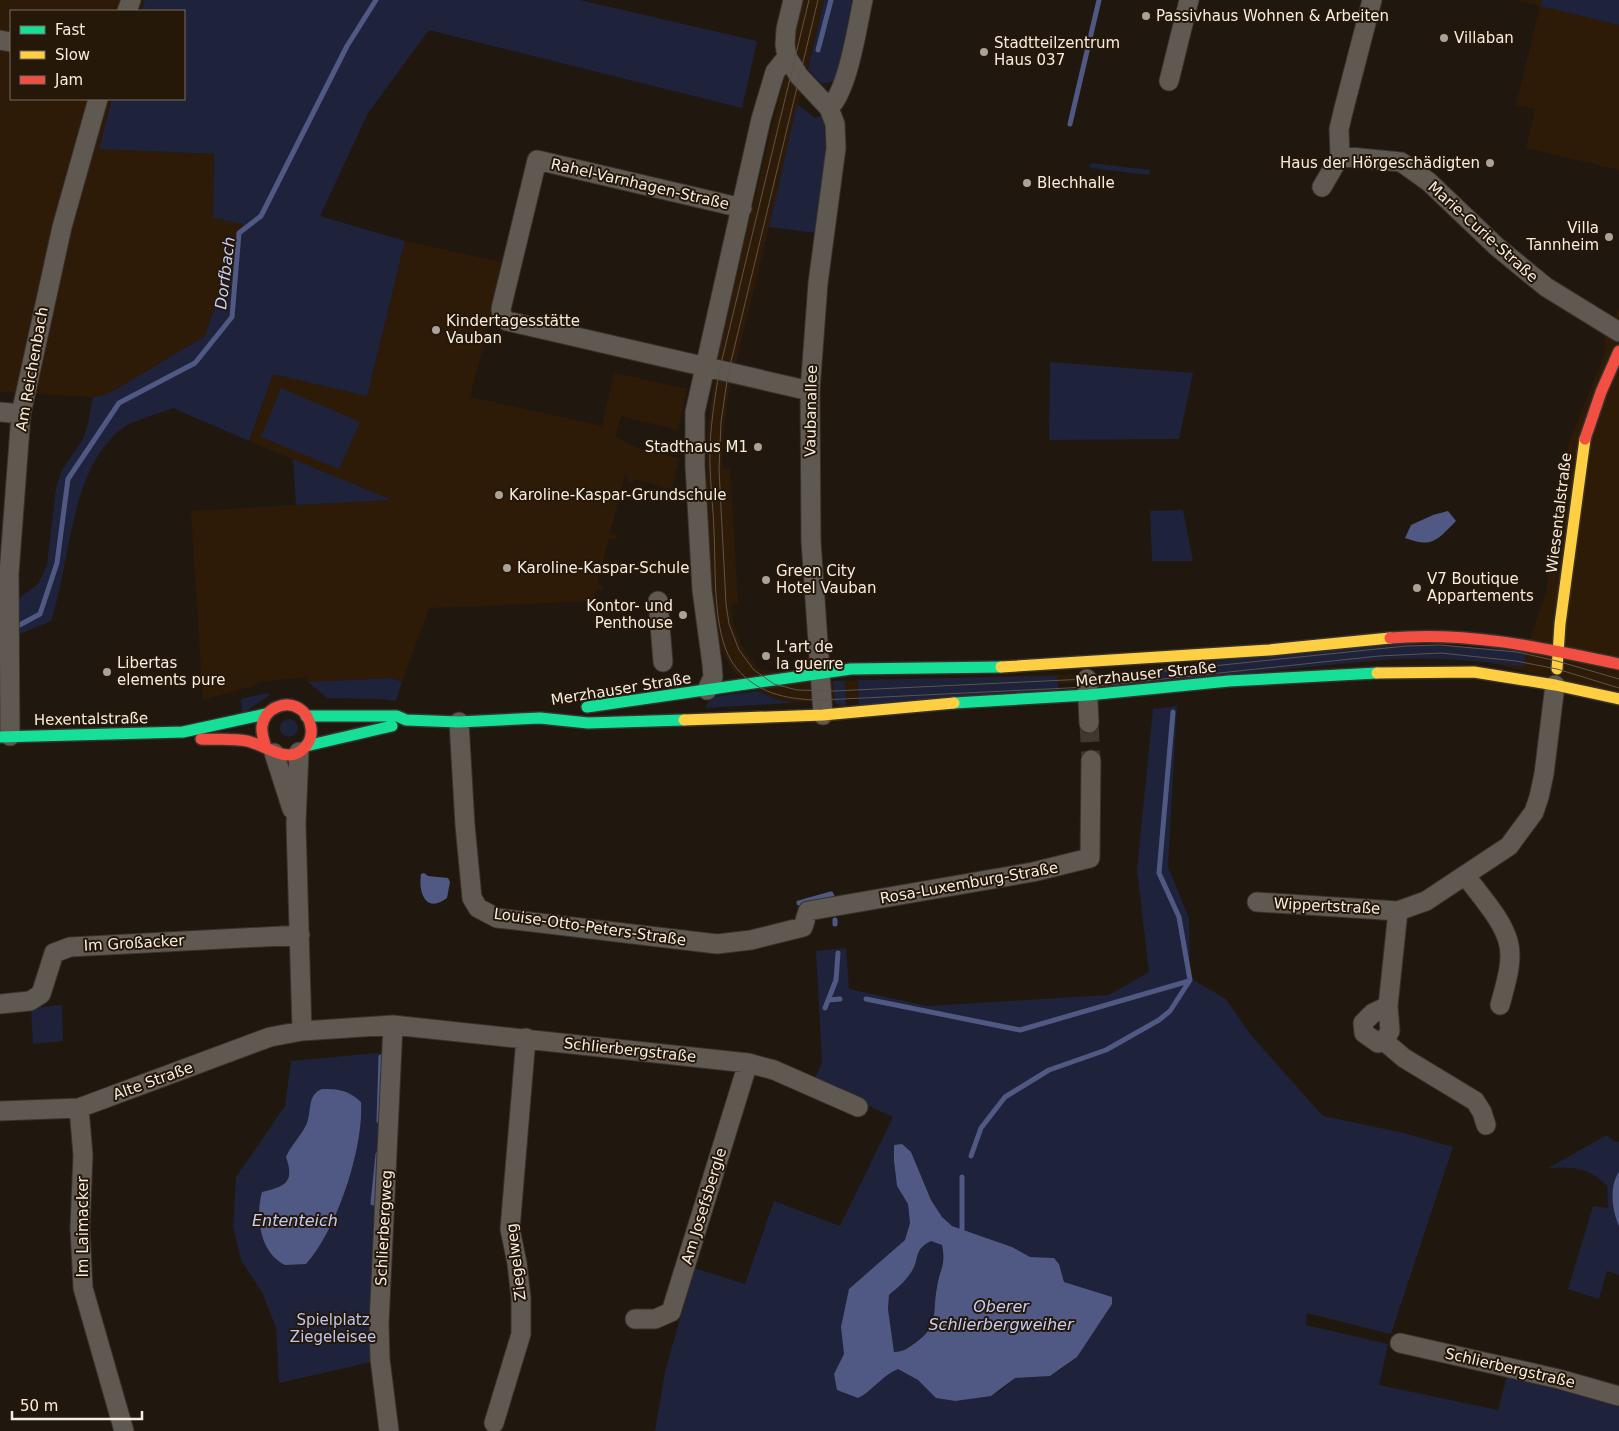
<svg xmlns="http://www.w3.org/2000/svg" width="1619" height="1431" font-family="'DejaVu Sans',sans-serif">
<rect width="100%" height="100%" fill="#20180f"/>
<!-- built -->
<path fill="#2d1b08" d="M0,0H145L141,11H11V99H112L99,149L214,154L213,218L243,224L205,336L108,394L93,397L0,392Z
M803,0H824L729,392L724,430L722,469H730L738,603L731,604L733,623L744,651L759,669L833,681L1111,673L1377,643L1526,650L1546,593L1552,530L1569,443L1605,352L1604,337L1619,309V694L1478,660L1435,657L792,703L775,699L758,691L734,672L721,650L716,630L715,605H708L700,471L707,470V434L719,345Z
M1515,0H1542L1541,6L1619,25V170L1526,148L1535,109L1516,105L1540,6Z
M405,241L505,263L470,397L602,426L614,373L687,389L678,430L621,416L615,437L639,449L679,458L672,489L634,479L633,483L627,481L629,476L625,475L610,533L617,535L616,540L609,538L597,584L604,586L602,591L596,590L593,601L429,608L402,682L392,678L308,682L307,677L258,682L256,685L203,700L191,511L390,500L249,441L273,374L367,395Z"/>
<!-- green -->
<path fill="#1e223a" fill-rule="evenodd" d="M145,0H580L757,41L742,108L429,30L368,113L320,216L405,241L367,396L273,374L249,441L173,408C159,414 130,421 120,430C69,473 71,561 51,621L20,634L19,598L38,584L47,565L56,488L62,470L83,439L88,424L93,397L108,394L205,336L243,224L213,218L214,154L99,149L112,99H184V11H141Z
M824,0H855L835,81L822,84L808,69Z
M1542,0H1619V25L1540,6Z
M797,104L815,118L822,115C831,154 821,194 816,233L769,227Z
M1091,163L1150,170L1149,175L1090,168Z
M1050,362L1193,373L1179,439L1049,440Z
M281,388L360,422L339,469L261,437Z
M293,459L392,500L296,505Z
M1183,510L1193,561H1152L1150,511Z
M1377,643L1526,650L1524,667C1479,660 1435,657 1390,659L1110,687L1111,673Z
M1057,676L1059,693L859,708L858,680Z
M392,678L402,682L396,701L382,699L327,698L308,682Z
M833,681H845L846,707L835,703Z
M758,691L775,699L792,703L705,708L712,697Z
M267,693L270,695L242,714L241,699Z
M1177,706L1168,867L1189,918L1190,978L1226,999L1250,1034L1323,1116L1404,1133L1453,1147L1391,1334L1307,1313L1306,1325L1388,1344L1379,1385L1498,1410L1507,1376H1515L1619,1405V1431H655L665,1372L694,1268L745,1284L774,1201L840,1226L893,1117L814,1081L822,1062L816,951L846,948L849,989L927,1006L1109,995L1149,972L1137,870L1153,709ZM911,1152L931,1200L942,1217L952,1226L1012,1247L1030,1257L1054,1258L1059,1264L1064,1282L1085,1290L1100,1320L1077,1357L1059,1371L1050,1376L1015,1378L999,1392L954,1401L936,1398L918,1380L898,1369L887,1374L870,1391L834,1374L844,1354L843,1342L889,1255L905,1240L910,1223L908,1204L897,1186L894,1161Z
M280 728a9 9 0 1 1 18 0a9 9 0 1 1-18 0Z
M62,1005L63,1041L33,1044L31,1008Z
M387,1052L376,1361L279,1383L276,1328L263,1294L241,1260L233,1227L236,1177L285,1106L291,1061Z
M1607,1135L1614,1141L1619,1142V1275L1607,1271L1599,1299L1568,1289L1593,1206L1608,1208L1607,1186C1590,1168 1572,1166 1548,1168Z
M931,1241L942,1245C945,1263 941,1269 937,1286C932,1312 940,1326 914,1343C907,1348 903,1352 894,1352L888,1309L889,1295C897,1288 906,1281 912,1271C920,1258 913,1250 931,1241Z"/>
<!-- water -->
<path fill="#505984" fill-rule="evenodd" d="M1448,511L1456,521C1436,541 1433,548 1405,538L1411,525L1433,515Z
M424,873L428,876L448,878L450,882L447,898C426,914 418,893 421,874Z
M322,1089C339,1089 348,1090 361,1102C364,1147 337,1230 306,1264L285,1265C260,1253 255,1217 262,1192C285,1186 295,1183 286,1157C291,1145 302,1135 307,1123C312,1109 307,1095 322,1089Z
M902,1144L911,1152L931,1200L942,1217L952,1226L1012,1247L1030,1257L1054,1258L1059,1264L1064,1282L1112,1297V1304L1077,1357L1050,1376L1015,1378L991,1396L955,1401L936,1398L918,1380L898,1369C881,1376 873,1391 858,1398L837,1390L834,1374L844,1354L841,1327L849,1289L905,1240L910,1223L908,1204L897,1186L894,1161V1145ZM931,1241L942,1245C946,1266 940,1268 937,1287C932,1312 940,1326 915,1343C908,1348 903,1352 894,1352L888,1309L889,1295C897,1288 906,1281 912,1271C920,1258 913,1250 931,1241Z
M1619,1172V1226C1612,1211 1609,1186 1619,1172Z"/>
<g fill="none" stroke-linecap="round" stroke-linejoin="round">
<!-- stream -->
<path stroke="#505984" stroke-width="5" d="M818,50L831,0
M1070,124L1099,0
M14,628L40,614L57,563L68,479L119,403L195,363L232,317L239,233L261,216L347,46L376,0
M799,903L831,894L832,896
M835,920V924
M866,999L1020,1030L1189,981
M828,1000L840,999
M825,1008L836,980L838,953
M379,1121L381,1057
M971,1156L981,1128L1005,1097L1049,1070L1106,1050L1159,1020L1170,1011L1190,980L1179,917L1159,873L1173,712
M373,1203L378,1154
M962,1229V1177"/>
<!-- street-tunnel -->
<path stroke="#40382f" stroke-width="19" stroke-dasharray="19 9" stroke-linecap="butt" d="M1089,723L1091,760"/>
<defs>
<path id="street" d="M793,0L786,29L785,45L787,57L799,76L829,108L835,124L836,148L818,283L810,391L811,541L823,715
M127,11L131,0
M0,40L11,42
M1169,81L1189,0
M829,108C848,91 857,27 863,0
M1340,156L1401,162L1429,182L1496,246L1546,287L1619,332
M1322,187L1340,156L1339,129L1343,112L1372,0
M742,208L537,160L501,309L502,316L507,321L810,391
M0,412L21,414
M658,601L663,662
M1087,679L1089,723
M707,690L713,677L712,664L702,590L695,466V412L761,119L775,72L787,57
M459,722L465,825L472,898L478,908L497,918L717,944L751,940L803,927L808,911L1033,872L1090,858L1091,760
M10,736L9,574L21,414L62,227L98,99
M299,752L296,824L302,1031
M274,753L292,809
M1466,876C1480,896 1501,917 1508,941C1514,960 1505,986 1500,1005
M1257,902L1398,911L1426,901L1509,846L1534,812L1539,797L1544,774L1555,685
M1398,911L1388,1006L1390,1031L1384,1041L1404,1058L1475,1101L1482,1112L1486,1125
M0,1004L30,1001L41,994L54,953L70,947L300,935
M1384,1041L1378,1043L1364,1033L1363,1023L1373,1013L1388,1006
M79,1108L83,1155L80,1228L83,1288L124,1431
M0,1111L79,1108L270,1037L302,1031L393,1025L748,1063L774,1070L858,1107
M635,1319H655L671,1312L748,1063
M1400,1343L1559,1379L1619,1396
M494,1423L521,1334V1298L517,1263L510,1229L526,1038
M389,1431L380,1359L379,1324L393,1025"/>
<path id="fast" d="M954,703L1088,695L1229,681L1377,673
M587,707L851,669L1001,667
M306,716H397L406,720L459,722L540,718L588,723L684,720
M0,737L183,732L266,714
M306,746L392,726"/>
<path id="slow" d="M1001,667L1269,650L1390,638
M1557,669L1560,624L1585,439
M1377,673L1474,672L1555,685L1619,699
M684,720L823,715L954,703"/>
<path id="jam" d="M1585,439L1601,392L1619,351
M1390,638C1468,631 1543,648 1619,664
M201,739C216,740 232,738 247,741C267,745 289,767 306,746C310,741 312,735 311,728C310,721 306,713 300,709C286,699 265,708 262,726C261,734 264,740 266,748"/>
</defs>
<!-- street casing -->
<use href="#street" stroke="#38322d" stroke-width="21"/>
<!-- fast casing -->
<use href="#fast" stroke="#38322d" stroke-width="14"/>
<!-- slow casing -->
<use href="#slow" stroke="#38322d" stroke-width="14"/>
<!-- jam casing -->
<use href="#jam" stroke="#38322d" stroke-width="14"/>
<!-- street -->
<use href="#street" stroke="#5f5951" stroke-width="19"/>
<!-- fast -->
<use href="#fast" stroke="#16e098" stroke-width="11"/>
<!-- slow -->
<use href="#slow" stroke="#ffcf43" stroke-width="11"/>
<!-- jam -->
<use href="#jam" stroke="#f24e42" stroke-width="11"/>
<!-- tram -->
<path stroke="#5c544e" stroke-width="1" d="M809,0L719,372C715,397 711,422 710,447C709,475 713,503 714,531C716,568 712,630 732,662C753,693 786,700 822,700L1088,687L1379,656L1441,653L1516,661L1557,669L1619,688
M818,0L728,374L721,422L719,469L726,604L729,624L739,650L754,670L774,684L797,690L834,691L1087,679L1406,646L1440,645L1517,652L1557,661L1619,679"/>
</g>
<!-- markers -->
<g fill="#aba298" stroke="#261809" stroke-width="2">
<circle cx="1146" cy="16" r="5"/>
<circle cx="1444" cy="38" r="5"/>
<circle cx="984" cy="52" r="5"/>
<circle cx="1490" cy="163" r="5"/>
<circle cx="1027" cy="183" r="5"/>
<circle cx="1609" cy="237" r="5"/>
<circle cx="436" cy="330" r="5"/>
<circle cx="758" cy="447" r="5"/>
<circle cx="499" cy="495" r="5"/>
<circle cx="507" cy="568" r="5"/>
<circle cx="766" cy="580" r="5"/>
<circle cx="1417" cy="588" r="5"/>
<circle cx="683" cy="615" r="5"/>
<circle cx="766" cy="656" r="5"/>
<circle cx="107" cy="672" r="5"/>
</g>
<g text-anchor="middle" dominant-baseline="central" stroke-width="4" stroke-linejoin="round" paint-order="stroke">
<!-- poi labels -->
<g font-size="15" fill="#f6ede2" stroke="#261809" text-anchor="start">
<text x="1156" y="16">Passivhaus Wohnen &amp; Arbeiten</text>
<text x="1454" y="38">Villaban</text>
<text x="994" y="43">Stadtteilzentrum<tspan x="994" dy="17">Haus 037</tspan></text>
<text x="1480" y="163" text-anchor="end">Haus der Hörgeschädigten</text>
<text x="1037" y="183">Blechhalle</text>
<text x="1599" y="228" text-anchor="end">Villa<tspan x="1599" dy="17">Tannheim</tspan></text>
<text x="446" y="321">Kindertagesstätte<tspan x="446" dy="17">Vauban</tspan></text>
<text x="748" y="447" text-anchor="end">Stadthaus M1</text>
<text x="509" y="495">Karoline-Kaspar-Grundschule</text>
<text x="517" y="568">Karoline-Kaspar-Schule</text>
<text x="776" y="571">Green City<tspan x="776" dy="17">Hotel Vauban</tspan></text>
<text x="1427" y="579">V7 Boutique<tspan x="1427" dy="17">Appartements</tspan></text>
<text x="673" y="606" text-anchor="end">Kontor- und<tspan x="673" dy="17">Penthouse</tspan></text>
<text x="776" y="647">L'art de<tspan x="776" dy="17">la guerre</tspan></text>
<text x="117" y="663">Libertas<tspan x="117" dy="17">elements pure</tspan></text>
</g>
<!-- street labels -->
<g font-size="15" fill="#f6ede2" stroke="#261809">
<text transform="translate(640 184) rotate(13)">Rahel-Varnhagen-Straße</text>
<text transform="translate(1483 232) rotate(42)">Marie-Curie-Straße</text>
<text transform="translate(32 369) rotate(-80)">Am Reichenbach</text>
<text transform="translate(811 411) rotate(-89)">Vaubanallee</text>
<text transform="translate(1559 513) rotate(-83)">Wiesentalstraße</text>
<text transform="translate(1146 674) rotate(-6)">Merzhauser Straße</text>
<text transform="translate(621 689) rotate(-9)">Merzhauser Straße</text>
<text transform="translate(91 719) rotate(-1)">Hexentalstraße</text>
<text transform="translate(969 883) rotate(-10)">Rosa-Luxemburg-Straße</text>
<text transform="translate(1327 906) rotate(3)">Wippertstraße</text>
<text transform="translate(590 927) rotate(8)">Louise-Otto-Peters-Straße</text>
<text transform="translate(134 943) rotate(-3)">Im Großacker</text>
<text transform="translate(630 1050) rotate(6)">Schlierbergstraße</text>
<text transform="translate(153 1081) rotate(-20)">Alte Straße</text>
<text transform="translate(704 1206) rotate(-73)">Am Josefsbergle</text>
<text transform="translate(83 1227) rotate(-90)">Im Laimacker</text>
<text transform="translate(384 1228) rotate(-87)">Schlierbergweg</text>
<text transform="translate(516 1262) rotate(-97)">Ziegelweg</text>
<text transform="translate(1510 1368) rotate(13)">Schlierbergstraße</text>
</g>
<!-- park labels -->
<g font-size="15" fill="#bbc6f4" stroke="#261809">
<text x="333" y="1320">Spielplatz<tspan x="333" dy="17">Ziegeleisee</tspan></text>
</g>
<!-- water labels -->
<g font-size="16" font-style="italic" fill="#c3cefd" stroke="#261809">
<text transform="translate(225 273) rotate(-83)">Dorfbach</text>
<text x="295" y="1220">Ententeich</text>
<text x="1001" y="1306">Oberer<tspan x="1001" dy="18">Schlierbergweiher</tspan></text>
</g>
</g>
<!-- legend -->
<rect x="10" y="10" width="175" height="90" fill="#261809" stroke="#796d60"/>
<rect x="20" y="26" width="25" height="8" fill="#16e098" stroke="#796d60"/>
<text x="55" y="35" font-size="15" fill="#f6ede2">Fast</text>
<rect x="20" y="51" width="25" height="8" fill="#ffcf43" stroke="#796d60"/>
<text x="55" y="60" font-size="15" fill="#f6ede2">Slow</text>
<rect x="20" y="76" width="25" height="8" fill="#f24e42" stroke="#796d60"/>
<text x="55" y="85" font-size="15" fill="#f6ede2">Jam</text>
<!-- scale -->
<path d="M12 1411v8h130v-8" fill="none" stroke="#f6ede2" stroke-width="2.5"/>
<text x="20" y="1411" font-size="15" fill="#f6ede2" stroke="#261809" stroke-width="4" paint-order="stroke">50 m</text>
</svg>
